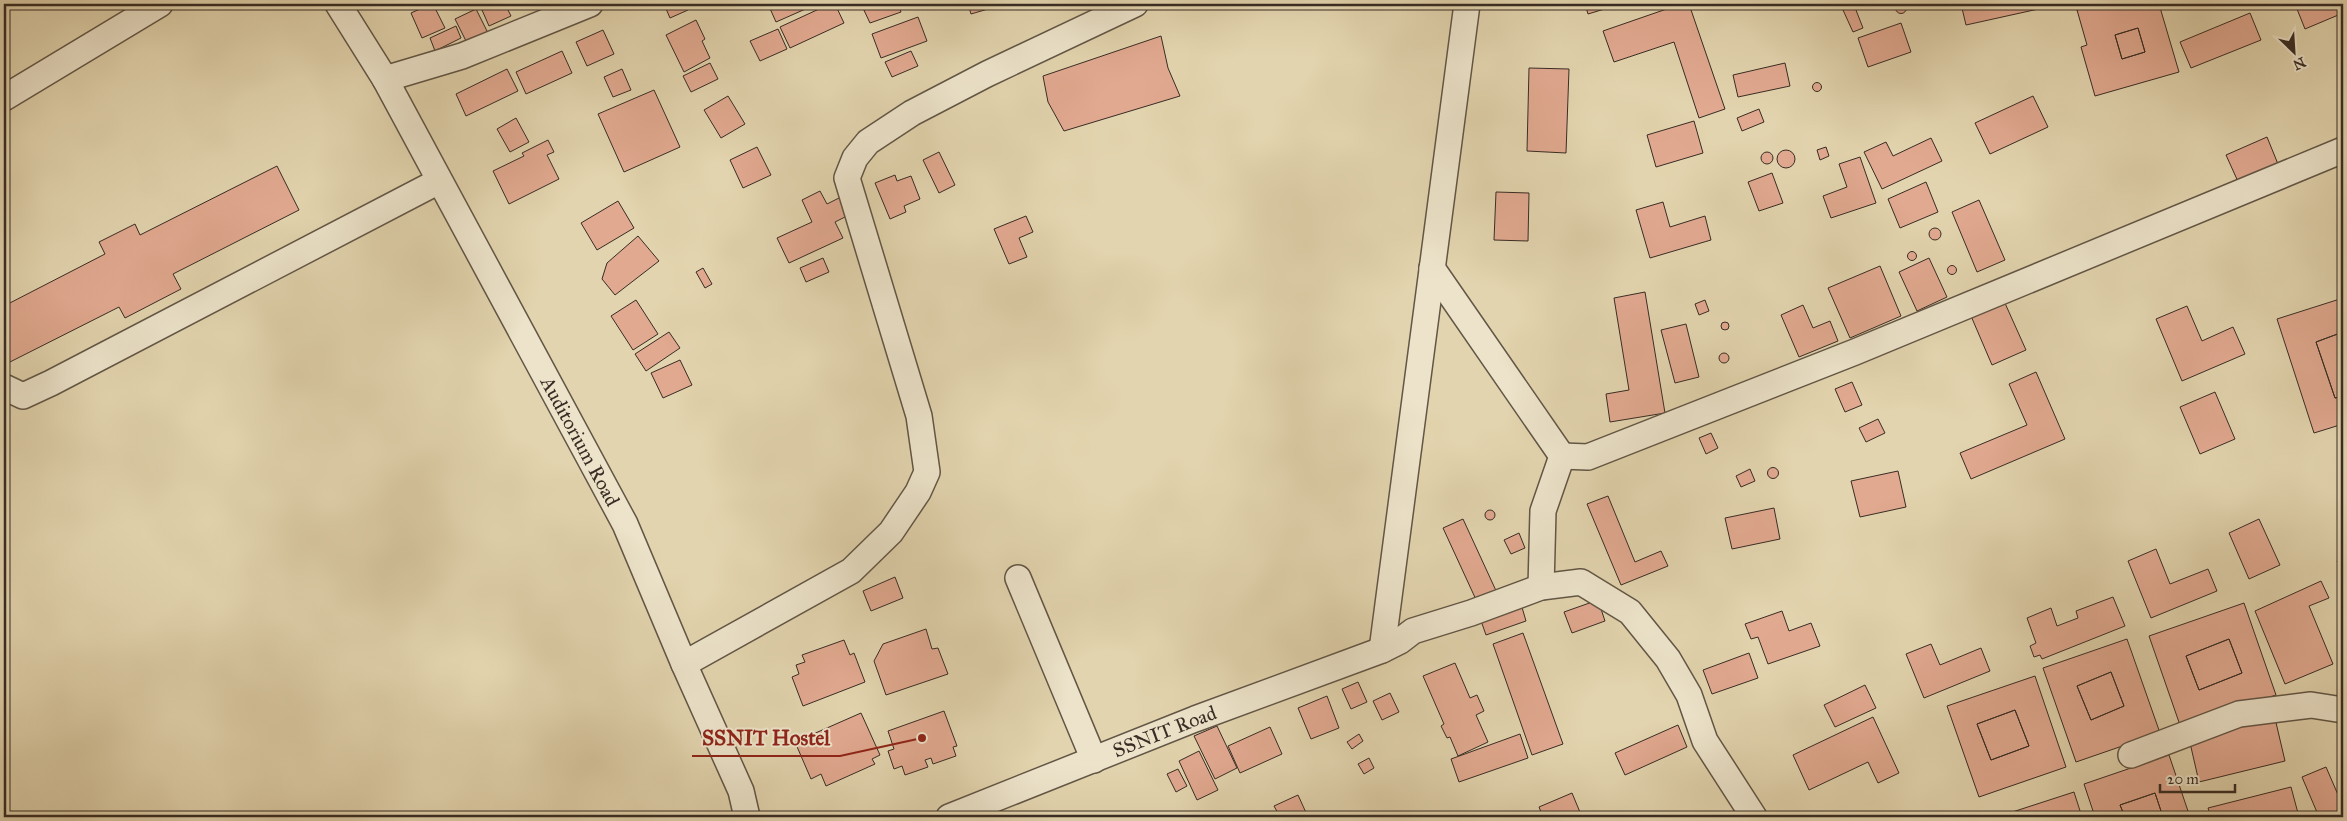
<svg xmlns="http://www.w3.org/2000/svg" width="2347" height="821" font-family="'IM FELL Great Primer',serif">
<rect width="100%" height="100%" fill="#e2d4ae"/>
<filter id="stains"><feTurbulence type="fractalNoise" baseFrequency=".004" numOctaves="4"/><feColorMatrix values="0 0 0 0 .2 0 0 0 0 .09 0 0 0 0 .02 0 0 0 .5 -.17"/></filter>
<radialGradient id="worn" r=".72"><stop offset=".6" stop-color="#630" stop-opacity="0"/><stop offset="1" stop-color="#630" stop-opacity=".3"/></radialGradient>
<!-- building -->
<path fill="#e1a990" stroke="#382c24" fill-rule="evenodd" d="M1895.5 8a5.5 5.5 0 1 1 11 0a5.5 5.5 0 1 1-11 0Z
M431,4H433L445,28L422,38L411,13Z
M495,4H505L511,16L489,26L482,10Z
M664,4H684L688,10L670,18Z
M768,4H809L810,7L776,22Z
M816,4H835L844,23L790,48L780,27L819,9Z
M866,4H898L901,12L870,23L862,6Z
M968,4H1005L971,14Z
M1585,4H1621L1588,14Z
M1681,4H1689L1725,109L1699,118L1674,42L1614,62L1603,31Z
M1961,4H2051L2052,6L1966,25Z
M2098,4H2159L2179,72L2095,96L2081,47L2087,45L2077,10ZM2138,28L2145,52L2122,59L2115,35Z
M2295,4H2343V13L2305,29Z
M1854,5L1863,28L1853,32L1843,10Z
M476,9L488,33L467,43L455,19Z
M2250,13L2261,40L2191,68L2180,42Z
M918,17L927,41L881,58L872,34Z
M696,20L705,39L702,41L710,58L684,72L666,35Z
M1901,23L1911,52L1868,67L1858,38Z
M456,26L461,38L435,51L430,38Z
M2138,28L2145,52L2122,59L2115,35Z
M778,29L787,49L760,61L750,41Z
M603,30L614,54L587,66L576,42Z
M1161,36L1168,68L1180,96L1064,131L1048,102L1043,76Z
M562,51L572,73L526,94L516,72Z
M911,51L918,66L892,77L885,62Z
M710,63L718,79L691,92L683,76Z
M1785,63L1790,86L1738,97L1733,75Z
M1529,68L1569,69L1566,153L1527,151Z
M507,69L518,91L466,116L456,94Z
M622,69L631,90L613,97L604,77Z
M1812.5 87a4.5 4.5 0 1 1 9 0a4.5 4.5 0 1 1-9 0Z
M654,90L680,147L624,172L598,114Z
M728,96L745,124L721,138L704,110Z
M2033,96L2048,127L1990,154L1975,123Z
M1759,109L1764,122L1742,131L1737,118Z
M516,118L529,142L510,152L497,129Z
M1694,121L1703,153L1656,167L1647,135Z
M2267,137L2280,169L2240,186L2226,155Z
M1931,138L1942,161L1882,189L1864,152L1886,142L1893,156Z
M548,140L554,152L547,155L559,179L509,204L493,171L524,156L522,153Z
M757,147L771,175L743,188L730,160Z
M1826,147L1829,156L1820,160L1817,150Z
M1777 159a9 9 0 1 1 18 0a9 9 0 1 1-18 0Z
M1761 158a6 6 0 1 1 12 0a6 6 0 1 1-12 0Z
M939,152L955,185L939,193L923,160Z
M1860,157L1876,203L1831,218L1823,196L1847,187L1839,164Z
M277,166L299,210L173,274L181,289L125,318L119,307L4,365V306L105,254L99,242L135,224L140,235Z
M1772,173L1783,203L1759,211L1748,182Z
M895,175L897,181L911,176L920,199L904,206L906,212L890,219L875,183Z
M1926,182L1938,212L1900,228L1888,199Z
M820,191L827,204L845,195L853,213L835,222L843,238L789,263L777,238L812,222L802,200Z
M1496,192L1529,193L1528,241L1494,240Z
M1979,200L2005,260L1977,272L1952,212Z
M618,201L634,228L597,250L581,223Z
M1663,202L1670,227L1705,216L1711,240L1650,258L1636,210Z
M1026,216L1033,232L1019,238L1027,257L1009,264L994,229Z
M1929 234a6 6 0 1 1 12 0a6 6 0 1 1-12 0Z
M638,236L659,261L615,295L602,279L607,263Z
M1907.5 256a4.5 4.5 0 1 1 9 0a4.5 4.5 0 1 1-9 0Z
M823,258L829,272L806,282L800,268Z
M1929,258L1947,297L1917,311L1899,272Z
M1947.5 270a4.5 4.5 0 1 1 9 0a4.5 4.5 0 1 1-9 0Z
M1880,266L1901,316L1850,338L1828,288Z
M703,268L712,284L705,288L696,272Z
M1645,292L1665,413L1610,422L1606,394L1629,390L1614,298Z
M2343,298V332L2316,342L2335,398L2343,396V424L2314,433L2277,319Z
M636,300L658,334L633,350L611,316Z
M1705,300L1709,311L1699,315L1695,304Z
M2004,301L2026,350L1992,365L1971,316Z
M1803,305L1813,328L1830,321L1838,341L1799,357L1781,315Z
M2187,306L2202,341L2233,327L2245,354L2182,381L2156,319Z
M1721 326a4 4 0 1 1 8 0a4 4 0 1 1-8 0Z
M1686,324L1699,377L1675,383L1661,330Z
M669,332L680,348L646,371L635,354Z
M2343,332V396L2335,398L2316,342Z
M1719 358a5 5 0 1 1 10 0a5 5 0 1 1-10 0Z
M680,360L692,385L663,398L651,373Z
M2036,372L2065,439L1971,479L1960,453L2027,425L2009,384Z
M1852,382L1862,405L1845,412L1835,389Z
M2215,392L2235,439L2200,454L2180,407Z
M1878,419L1885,433L1866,442L1859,428Z
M1711,433L1718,448L1706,454L1699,438Z
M1767.5 473a5.5 5.5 0 1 1 11 0a5.5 5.5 0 1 1-11 0Z
M1750,469L1755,481L1741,487L1736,476Z
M1898,471L1906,507L1860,517L1851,481Z
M1608,496L1635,562L1661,551L1668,566L1621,585L1587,504Z
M1774,508L1780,539L1732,549L1725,518Z
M1485 515a5 5 0 1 1 10 0a5 5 0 1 1-10 0Z
M1463,519L1498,595L1478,604L1443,528Z
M2259,519L2280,565L2249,579L2229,533Z
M1519,533L1525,548L1511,554L1504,540Z
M2156,549L2170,584L2208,569L2217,591L2151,618L2128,561Z
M2343,559V576L2337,561Z
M895,577L903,598L871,611L863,591Z
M2321,581L2329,598L2309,606L2333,664L2285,684L2255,611Z
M2113,597L2125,626L2042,659L2040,655L2034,657L2030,646L2036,643L2027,618L2051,608L2057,626L2078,618L2076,611Z
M1598,600L1605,621L1572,633L1564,612Z
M2244,603L2276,695L2181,728L2149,636ZM2229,639L2242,673L2199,690L2186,656Z
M1521,604L1526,621L1486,635L1480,618Z
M1782,611L1789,631L1811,623L1820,646L1768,664L1758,637L1751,639L1745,624Z
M926,629L932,649L938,648L948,674L886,695L874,661L883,644Z
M1523,633L1563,744L1532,755L1493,644Z
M2127,639L2160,733L2076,762L2043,668ZM2111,672L2124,706L2091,720L2077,686Z
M2229,639L2242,673L2199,690L2186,656Z
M844,640L850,655L854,653L865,682L803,706L792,677L799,674L796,665L805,662L802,655Z
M1931,644L1940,665L1981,648L1990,671L1924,698L1906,654Z
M1749,653L1758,678L1712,694L1703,670Z
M1455,663L1470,698L1477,695L1484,711L1476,715L1488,742L1458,756L1450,737L1447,738L1441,726L1444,724L1423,676Z
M2111,672L2124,706L2091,720L2077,686Z
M2035,676L2066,767L1979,797L1947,706ZM2015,710L2029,746L1991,760L1977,724Z
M1358,682L1367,702L1351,709L1342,689Z
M1865,685L1876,708L1835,727L1824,705Z
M1390,693L1399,712L1382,720L1373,701Z
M1327,696L1339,728L1311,739L1298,708Z
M2015,710L2029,746L1991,760L1977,724Z
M944,711L957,746L953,747L956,756L933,764L931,758L925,760L928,767L905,775L902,766L894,769L888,751L894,749L888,731Z
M861,713L880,755L872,759L875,764L826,786L821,774L811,779L795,742Z
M2274,714L2285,761L2199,782L2188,734Z
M1873,717L1899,773L1878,783L1868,762L1809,790L1793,755Z
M1678,725L1687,747L1625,775L1615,753Z
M1217,726L1237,768L1215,779L1194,736Z
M1270,727L1282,754L1240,773L1228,746Z
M1359,734L1363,741L1352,749L1347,742Z
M1520,734L1528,758L1459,782L1451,759Z
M1199,751L1218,790L1197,800L1179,761Z
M2169,755L2190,817H2163L2155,793L2120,805L2125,817H2095L2084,784Z
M1369,758L1374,768L1364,774L1358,764Z
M2326,767L2339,797L2343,795V817H2319L2302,777Z
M1178,769L1187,786L1176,792L1167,774Z
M2291,787L2299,817H2211L2208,808Z
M2074,792L2082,817H1997Z
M1572,793L1582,817H1543L1539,807Z
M2155,793L2163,817H2125L2120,805Z
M1298,795L1308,817H1280L1274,806Z"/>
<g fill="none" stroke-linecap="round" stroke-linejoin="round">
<defs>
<g id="minor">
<path id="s1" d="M338,4L385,79L625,524L684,664L741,791L747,817"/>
<path d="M385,79L462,56L590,4"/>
<path d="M4,98L160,4"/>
<path d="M1432,268L1562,456"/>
<path d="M4,387L23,396L51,383L439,181"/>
<path d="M1562,456L1588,457L1855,352L2343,150"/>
<path d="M1018,578L1094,760"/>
<path d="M1541,587L1543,511L1562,456"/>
<path d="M1382,650L1467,4"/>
<path d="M684,664L851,571L891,532L918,492L927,472L919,416L847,178L855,158L868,142L912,113L987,74L1135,4"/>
<path d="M2131,755L2239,714L2311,705L2343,710"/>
<path id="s2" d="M949,817L1195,719L1382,650L1400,641L1413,631L1471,613L1541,587L1581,582L1630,612L1668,659L1689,695L1705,741L1754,817"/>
</g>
</defs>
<!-- minor casing -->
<use href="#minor" stroke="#625646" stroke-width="28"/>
<!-- minor -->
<use href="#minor" stroke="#ece3ca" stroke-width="25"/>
</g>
<g text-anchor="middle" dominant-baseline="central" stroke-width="4" stroke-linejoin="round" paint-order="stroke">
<!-- street labels -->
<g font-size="20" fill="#382c24" stroke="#ece3ca">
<text stroke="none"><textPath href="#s1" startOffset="500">Auditorium Road</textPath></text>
<text stroke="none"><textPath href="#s2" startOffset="232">SSNIT Road</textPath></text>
</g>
</g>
<!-- callouts -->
<path fill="none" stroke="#8f2418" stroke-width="2" d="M922 738L840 756H692"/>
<circle fill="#8f2418" stroke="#ece3ca" stroke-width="2" cx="922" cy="738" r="5"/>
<g font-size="21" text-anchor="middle" font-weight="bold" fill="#8f2418" stroke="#ece3ca" stroke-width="4" stroke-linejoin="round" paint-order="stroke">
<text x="766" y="745">SSNIT Hostel</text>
</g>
<!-- margin -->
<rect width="2347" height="821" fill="none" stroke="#e2d4ae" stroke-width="20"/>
<rect x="5" y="5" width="2337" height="811" fill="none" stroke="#382c24" stroke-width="2.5"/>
<rect x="10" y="10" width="2327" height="801" fill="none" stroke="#382c24"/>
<!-- north arrow -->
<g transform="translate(2294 52) rotate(155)" stroke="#ece3ca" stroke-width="4" paint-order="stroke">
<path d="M0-4L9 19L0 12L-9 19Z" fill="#382c24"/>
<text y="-8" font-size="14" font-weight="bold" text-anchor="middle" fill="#382c24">N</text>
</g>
<!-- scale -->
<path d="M2160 784v8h75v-8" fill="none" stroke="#382c24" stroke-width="2.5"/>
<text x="2167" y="784" font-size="15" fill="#382c24" stroke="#ece3ca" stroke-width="4" paint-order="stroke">20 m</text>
<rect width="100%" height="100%" filter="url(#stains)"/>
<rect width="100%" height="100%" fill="url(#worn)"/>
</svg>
